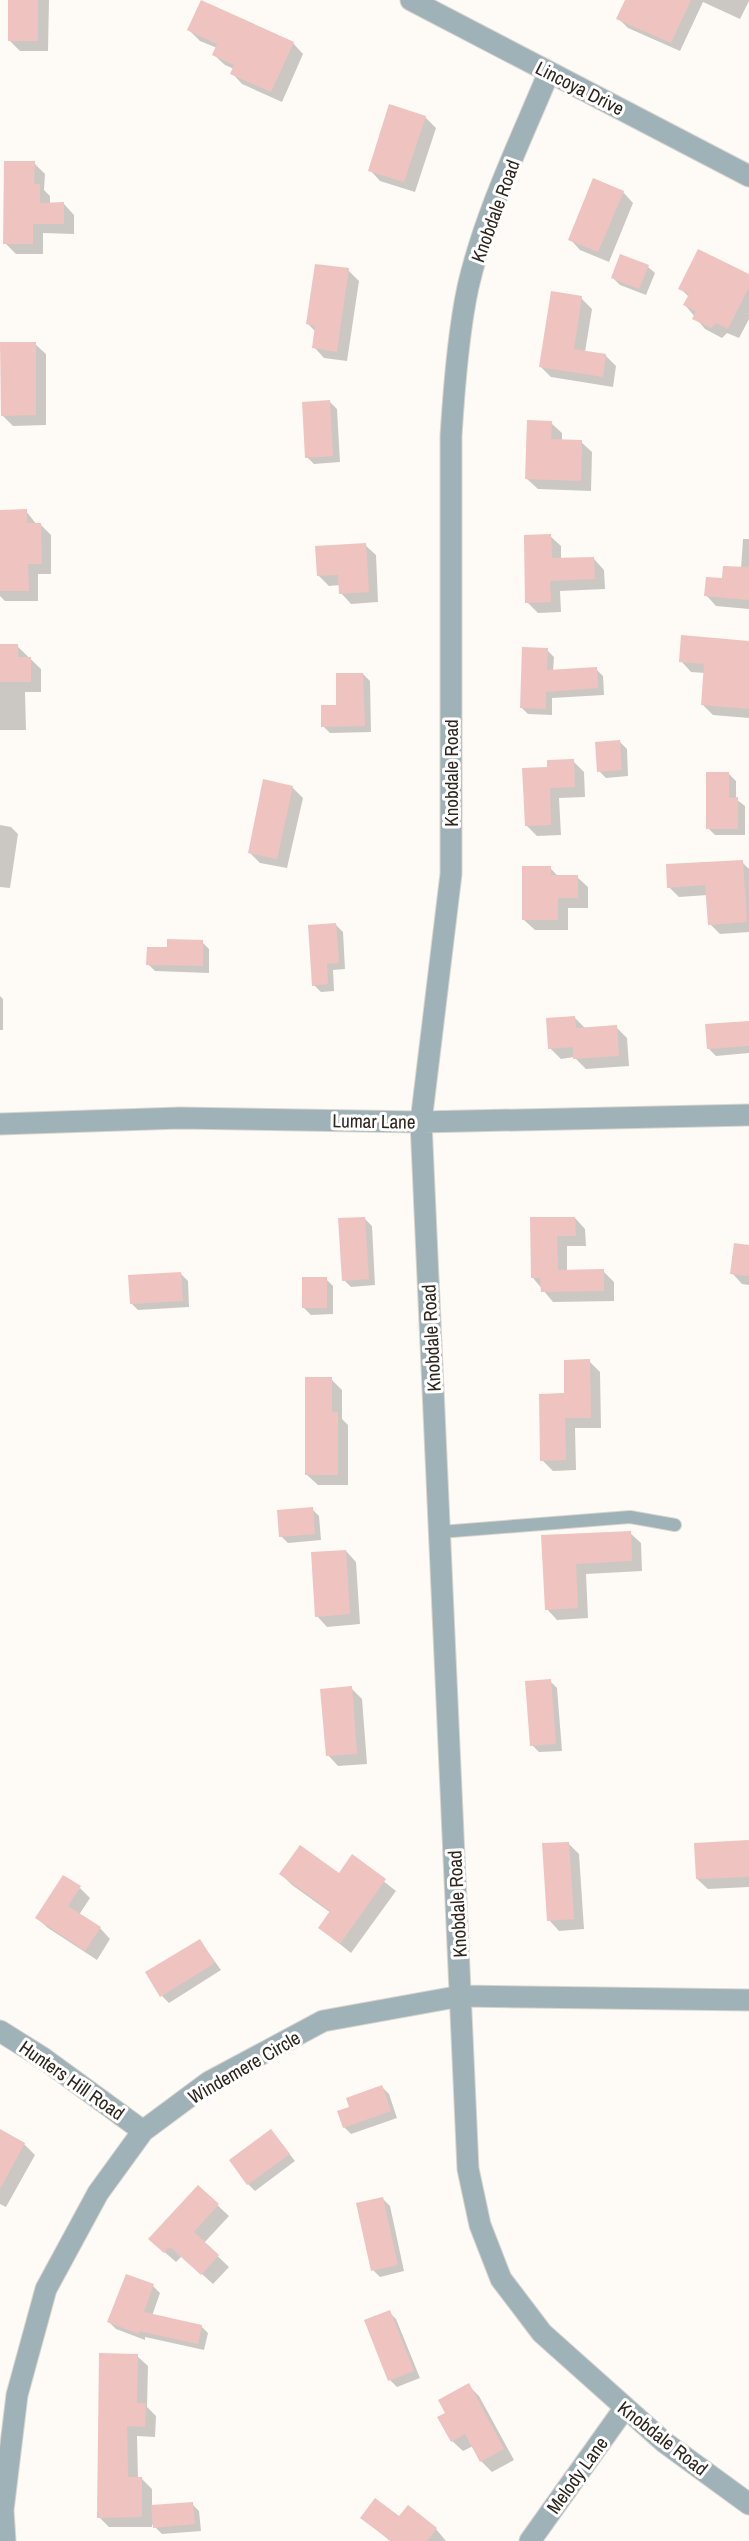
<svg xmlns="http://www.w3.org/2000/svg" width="749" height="2541" font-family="'Archivo Narrow',sans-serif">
<rect width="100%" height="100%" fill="#fefaf5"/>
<!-- shadow -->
<path fill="#0003" d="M10,0H49L48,51H20L9,40Z
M627,0H749V1L740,19L703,2L680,51L628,28L618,18Z
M189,30L293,43L303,54L282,102L242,84L232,73L234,69L225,65L214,55L217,48L200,41Z
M425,117L436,128L415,192L380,181L370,170Z
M34,163L45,174L44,190L50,196V204H64L74,215V234L43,233V254H16L5,243Z
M623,192L633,203L609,262L580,250L570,239Z
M648,267L655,273L646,295L620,285L613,278Z
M348,270L359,281L347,361L324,358L314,347L316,332L308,324Z
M749,276V319L739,338L727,333L722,338L705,329L685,305L689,297L680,288Z
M581,298L592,309L585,352L605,355L616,366L613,387L551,377L541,367Z
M35,344L46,354V425L13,426L2,415Z
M330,402L337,409L340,462L314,464L307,457Z
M551,423L562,433V441L581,442L592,452L591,491L538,489L527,479Z
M0,511H26L37,525H41L51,535V574H38V601H5L0,596Z
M550,536L561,546V560L594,559L604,570L605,589L560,591L561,612L538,613L527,602Z
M743,539H749V609L716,606L706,595L741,569Z
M365,545L376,555L378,602L351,604L341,593L340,585L329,586L318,575Z
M749,643V718L713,715L703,705L705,673L691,672L681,661Z
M0,646H17L41,669V692H25L26,730H0Z
M547,650L554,657L553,671L596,669L603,676L604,695L552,698V715L528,714L521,707Z
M363,674L370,681L371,732L330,733L323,726Z
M620,742L627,749L628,776L606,778L599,771Z
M573,761L584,772L585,797L559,798L561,835L537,836L526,825L549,768Z
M729,774L736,781V799L745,806V835H715L708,828Z
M292,787L303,798L287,868L260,863L249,852Z
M0,825L11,827L18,834L10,888L0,887Z
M742,862L749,869V932L720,934L710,924L708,895L679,897L669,887Z
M550,868L559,877H577L588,887V908H568V930H535L524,920Z
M336,925L343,932L345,969L333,970L334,991L321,992L314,985Z
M202,942L209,949V973L155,971L148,964L169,949Z
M0,996L3,999V1030H0Z
M575,1018L586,1029L616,1027L627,1038L629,1066L586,1069L574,1057L561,1059L550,1048Z
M749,1022V1053L716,1056L709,1049Z
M575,1218L585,1229L586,1246H567V1271H603L614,1282V1301L553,1302L533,1278L532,1219Z
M365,1219L372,1226L375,1285L351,1287L344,1280Z
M749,1247V1285L742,1284L732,1273Z
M181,1274L188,1281L189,1307L138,1310L131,1303Z
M326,1279L333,1286V1314L311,1315L304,1308Z
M589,1361L600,1372L601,1428H575L576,1470L553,1471L542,1460L566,1395Z
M331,1379L342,1390V1419L348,1425V1485H318L307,1475Z
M312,1509L319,1516L321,1540L288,1543L281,1536Z
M630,1533L641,1543L642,1571L586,1574L588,1618L557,1620L547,1609L543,1537Z
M346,1551L356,1562L360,1624L327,1627L317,1616Z
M550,1681L557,1688L562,1751L539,1752L532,1745Z
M351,1688L362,1699L367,1764L338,1766L328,1755Z
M749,1842V1887L708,1889L697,1879Z
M568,1843L579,1854L584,1929L559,1931L549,1920Z
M353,1857L396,1891L351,1953L320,1928L331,1913L292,1885L281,1874L339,1875Z
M80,1888L90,1898L79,1915L100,1928L110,1939L97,1960L48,1928L37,1918Z
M200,1941L221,1970L169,2003L162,1996Z
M382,2087L389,2094L397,2118L351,2134L344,2127L351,2108Z
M0,2131L24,2144L35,2155L6,2207L0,2204Z
M271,2131L295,2161L255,2191L248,2184Z
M198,2187L229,2216L204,2243L229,2267L213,2284L182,2256L176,2262L161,2249Z
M383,2199L390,2206L404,2271L380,2277L373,2270Z
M127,2276L153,2286L160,2293L152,2316L201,2326L208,2333L204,2350L145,2337V2340L116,2329L109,2322Z
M389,2312L396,2319L420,2378L397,2387L390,2380L366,2321Z
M137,2356L148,2366L147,2407L156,2416L155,2437L137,2436L138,2479H142L152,2489V2507L192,2504L199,2511L201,2531L162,2534L152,2524V2527H109L99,2517Z
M468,2385L479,2396L514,2460L492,2472L481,2461L473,2446L463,2451L452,2441L447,2414Z
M408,2508L436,2529L446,2541H390L362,2517L400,2519Z"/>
<!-- building -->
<path fill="#efc3c0" d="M8,0H38V41H8Z
M201,0L294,42L271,92L230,74L234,65L212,55L217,44L187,30Z
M625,0H691L671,43L616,19Z
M389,104L426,116L404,182L368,171Z
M4,161H35L34,184H40V203L64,202V224H33V244H3Z
M593,178L624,191L598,252L568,240Z
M698,249L749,274V287L728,329L716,323L711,328L692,319L696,311L683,305L689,294L678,289Z
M620,254L649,265L639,289L611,278Z
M315,264L349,268L337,352L312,348L315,326L306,324Z
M551,291L582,296L574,349L606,354L603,377L539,367Z
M0,342H36V415L1,416Z
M330,400L333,456L305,458L302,402Z
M527,420L552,421L551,439L582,440L581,481L525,479Z
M27,509V523H41L42,564H28L29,591H0V510Z
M551,534L552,558L594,557L595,579L550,581L551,602L525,603L524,535Z
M366,543L369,592L339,594L338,575L317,576L315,546Z
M723,566L749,567V600L704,596L706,577L722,578Z
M681,635L749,641V709L701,705L704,664L679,662Z
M0,644H18V657H31V682H0Z
M522,647L548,648L547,670L597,667L598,688L546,692V709L520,708Z
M336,673H363L365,726L321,727V705H336Z
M620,740L622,770L597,772L595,742Z
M574,759L575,787L550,788L551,825L525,826L522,768L547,767V760Z
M706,772H729V798L738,797V829H706Z
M263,779L293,786L277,859L248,853Z
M743,860L747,922L708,925L705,885L667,888L666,864Z
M522,866H551V875H578V898H558V920H522Z
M336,923L339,963L327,964L328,984L312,986L308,925Z
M167,939L203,940V966L146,965L147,947H167Z
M575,1016L576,1028L617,1025L619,1056L573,1059V1047L548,1049L546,1018Z
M749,1021V1046L707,1049L705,1024Z
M365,1217L369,1279L342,1281L338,1218Z
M530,1217H575L576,1236H557L558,1270L604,1269V1291L541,1292L540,1278H531Z
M734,1243L749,1245V1276L730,1274Z
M181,1272L183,1301L130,1304L128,1275Z
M302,1277H327V1308H302Z
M590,1359L591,1418H565L566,1460L540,1461L539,1394L564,1393V1360Z
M305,1377H332V1412H338V1475H305Z
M313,1507L315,1534L279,1537L277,1510Z
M631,1531L632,1561L576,1564L578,1608L545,1610L541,1535Z
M346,1550L350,1614L315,1617L311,1552Z
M551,1679L556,1744L530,1746L525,1681Z
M352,1686L357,1754L326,1756L320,1689Z
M749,1840V1877L696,1879L694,1843Z
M569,1842L574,1919L547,1921L542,1843Z
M300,1845L339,1873L352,1854L386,1879L340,1944L318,1928L330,1911L279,1874Z
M63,1875L81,1886L68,1906L101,1927L85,1951L35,1918Z
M200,1939L215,1963L160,1997L145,1972Z
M382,2085L391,2111L343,2128L337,2111L349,2107L346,2098Z
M0,2129L25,2143L0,2189Z
M271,2129L290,2154L247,2185L229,2160Z
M198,2185L219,2204L194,2232L219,2255L201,2275L170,2247L164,2253L148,2239Z
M383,2197L398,2265L371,2271L356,2203Z
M126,2274L154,2284L144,2312L202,2325L198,2344L139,2331V2334L107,2322Z
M390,2310L414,2371L388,2381L364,2320Z
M99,2353L138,2354L137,2403H146L145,2427L127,2426L128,2477H142V2517L97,2518Z
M469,2383L504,2449L480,2462L465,2434L451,2442L437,2417L445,2413L438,2400Z
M375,2498L399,2516L408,2505L437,2528L427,2541H391L360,2518Z
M193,2502L195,2524L153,2528L151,2505Z"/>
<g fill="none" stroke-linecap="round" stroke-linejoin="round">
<defs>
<path id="service" d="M440,1532L630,1517L675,1525"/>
<path id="minor" d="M411,0L749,176
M549,72C520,142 485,213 468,287C458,333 454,388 451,436V874L421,1122L468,2169L480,2225L501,2279L542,2333L664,2442L749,2504
M0,1124L180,1118L421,1122L749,1115
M0,2031L43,2058L143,2131
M5,2541L3,2510L17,2395L46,2289L98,2193L143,2131L209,2082L323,2021L461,1996L749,2000
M530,2541L624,2409"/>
</defs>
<!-- service casing -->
<use href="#service" stroke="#d9d4ce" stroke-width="14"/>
<!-- minor casing -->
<use href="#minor" stroke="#d9d4ce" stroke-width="23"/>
<!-- service -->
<use href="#service" stroke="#9eb2b7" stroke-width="12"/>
<!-- minor -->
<use href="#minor" stroke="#9eb2b7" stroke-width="21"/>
</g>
<g text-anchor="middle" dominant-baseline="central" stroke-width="6" stroke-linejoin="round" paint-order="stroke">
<!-- street labels -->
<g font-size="19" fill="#2e261d" stroke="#fff">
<text transform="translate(580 88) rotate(27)">Lincoya Drive</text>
<text transform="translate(495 211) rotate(-70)">Knobdale Road</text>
<text transform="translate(451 773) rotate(-90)">Knobdale Road</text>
<text transform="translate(374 1121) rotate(1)">Lumar Lane</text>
<text transform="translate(431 1338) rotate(-93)">Knobdale Road</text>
<text transform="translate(457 1904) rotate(-93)">Knobdale Road</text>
<text transform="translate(244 2067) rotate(-30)">Windemere Circle</text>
<text transform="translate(72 2080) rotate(35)">Hunters Hill Road</text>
<text transform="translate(663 2438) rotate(38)">Knobdale Road</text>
<text transform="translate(577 2475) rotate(-54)">Melody Lane</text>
</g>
</g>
</svg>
